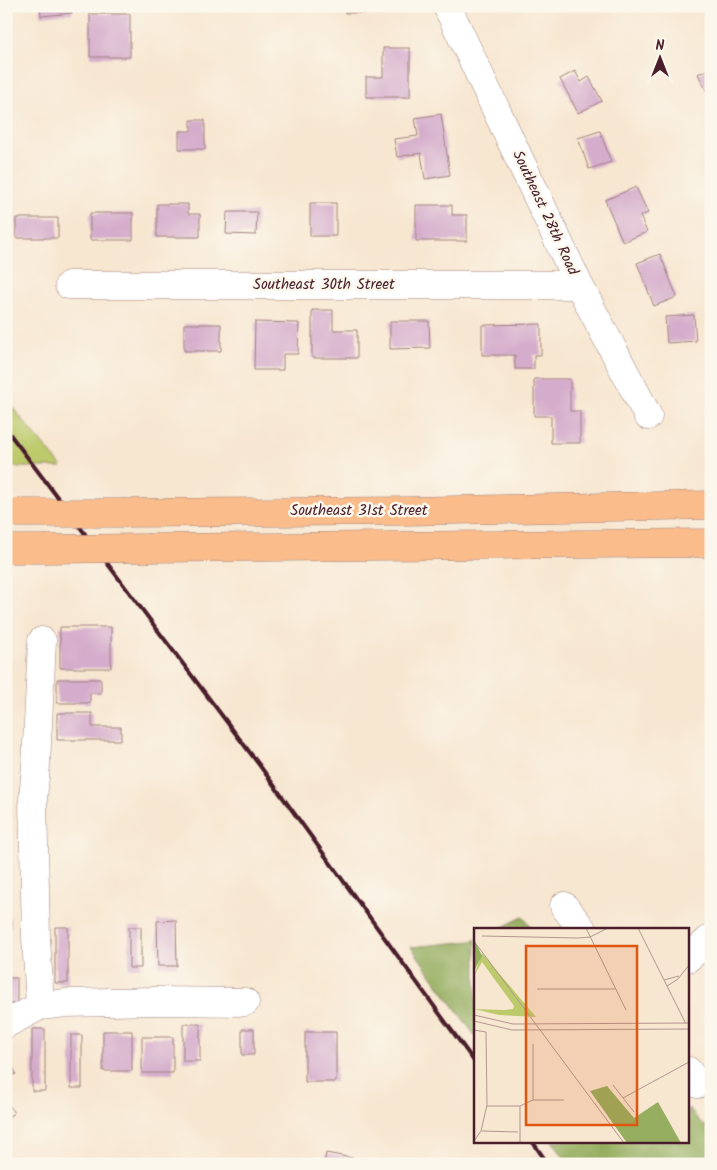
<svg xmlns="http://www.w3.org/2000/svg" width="717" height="1170" font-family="Kalam,sans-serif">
<rect width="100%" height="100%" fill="#fbf7ec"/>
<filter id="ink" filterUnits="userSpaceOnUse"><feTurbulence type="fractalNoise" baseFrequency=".02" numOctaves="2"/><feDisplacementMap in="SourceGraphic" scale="10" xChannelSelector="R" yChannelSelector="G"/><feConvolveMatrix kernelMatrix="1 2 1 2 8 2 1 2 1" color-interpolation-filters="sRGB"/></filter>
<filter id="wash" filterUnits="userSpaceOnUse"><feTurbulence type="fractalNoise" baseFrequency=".0096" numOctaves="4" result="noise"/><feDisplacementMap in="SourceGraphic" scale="20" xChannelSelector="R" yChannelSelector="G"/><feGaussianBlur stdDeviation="1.12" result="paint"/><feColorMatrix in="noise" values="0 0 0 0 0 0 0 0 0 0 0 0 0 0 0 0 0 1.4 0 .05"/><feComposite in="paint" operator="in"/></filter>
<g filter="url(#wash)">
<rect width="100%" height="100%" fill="#f7e6d0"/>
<!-- green -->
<path fill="#bdca6c" stroke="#84744c" d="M6,400L62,467H6Z"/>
<!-- forest -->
<path fill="#96ae60" stroke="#706646" d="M523,917L533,929H498Z
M476,939V1037L411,947L472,941Z
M688,1108L704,1126L711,1121V1164H569L552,1141H688Z"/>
<g id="blocks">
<!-- building -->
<path fill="#d5adcc" d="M40,6H72V13L41,16Z
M345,6H366V13H345Z
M90,14H130V57H90Z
M383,48H410V97H366V77H383Z
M711,68V100L698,74Z
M575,71L581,82L589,77L602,101L578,113L560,79Z
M441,114L450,175L425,179L421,153L397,157L394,139L418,136L415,118Z
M191,120H205V149H179V131H191Z
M600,131L611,162L589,169L578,138Z
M636,187L648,213L640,216L647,232L623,242L605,200Z
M310,203H336V236H310Z
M157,204H188V214H200V237H157Z
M416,205H452V215H467V241H416Z
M227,212H257L256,235L226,234Z
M90,213H133V240H90Z
M16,218H58V238H16Z
M660,254L677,297L654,306L637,263Z
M312,310H333V330H357V358H312Z
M694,315L696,341L667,343L665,317Z
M390,321H429L430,348L390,349Z
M255,322L299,323L298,354H283V370H254Z
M184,324H221V351H184Z
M541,324V355H534V369H515V355H482V325Z
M534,379H570V411H580V443H551V416H534Z
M60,627H111V668H60Z
M57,679H101V693H90V703H57Z
M57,713H92V727H121V740H57Z
M6,919H11V927H6Z
M176,920L177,966H158L157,921Z
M55,927H68V983H55Z
M129,927H141V968H129Z
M6,978H17V1004H6Z
M183,1024H200V1061H183Z
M32,1029H45V1091H32Z
M242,1029H254V1055H242Z
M103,1031H132V1071H103Z
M305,1032H336V1082H305Z
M71,1035H82V1088H71Z
M142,1037H173V1073H142Z
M6,1055L16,1074L6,1078Z
M8,1103L14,1113L6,1118V1104Z
M326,1153L379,1163V1164H324Z"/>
</g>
</g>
<g filter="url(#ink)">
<use href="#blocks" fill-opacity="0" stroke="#a0827e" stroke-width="1"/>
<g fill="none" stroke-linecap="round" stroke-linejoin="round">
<defs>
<path id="minor" d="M447,6L579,285L648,416
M69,285H579
M564,906L582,929
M688,958L711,938
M40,1006L36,937L33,800L36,765L42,641
M6,1024L40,1006L66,1003L156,1001L245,1002
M688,1071L698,1084"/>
<path id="major" d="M125,513L407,511L711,505
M150,548L711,543
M6,549H44"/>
</defs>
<!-- minor casing -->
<use href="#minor" stroke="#a0827e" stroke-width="29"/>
<!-- major casing -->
<use href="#major" stroke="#a0827e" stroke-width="29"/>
<!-- minor -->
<use href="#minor" stroke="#fff" stroke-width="28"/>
<!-- major -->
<use href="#major" stroke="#fabc8b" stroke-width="28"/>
<!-- rail -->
<path stroke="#4a1f2b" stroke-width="4" d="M6,429L260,766L476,1064
M532,1141L548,1164"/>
<defs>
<path id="major-bridge" d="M16,513H125
M44,549L150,548"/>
</defs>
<!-- major-bridge casing -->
<use href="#major-bridge" stroke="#a0827e" stroke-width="29" stroke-linecap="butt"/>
<!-- major-bridge -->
<use href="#major-bridge" stroke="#fabc8b" stroke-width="28"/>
</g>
</g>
<g text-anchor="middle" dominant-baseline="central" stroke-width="5" stroke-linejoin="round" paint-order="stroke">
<!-- street labels -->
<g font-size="15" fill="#4a1f2b" stroke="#fbf7ec">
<text transform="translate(545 213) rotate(65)">Southeast 28th Road</text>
<text x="324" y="285">Southeast 30th Street</text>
<text x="359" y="511">Southeast 31st Street</text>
</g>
</g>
<!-- overview -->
<g transform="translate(474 928)">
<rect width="215" height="215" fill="#f7e6d0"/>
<path d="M8,25L62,89L25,87L0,81L30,82L39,81L40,78L8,34L0,48Z" fill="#bdca6c"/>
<path d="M0,11L8,28L0,43ZM133,158L160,190L184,174L207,215H153L116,163Z" fill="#96ae60"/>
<path fill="none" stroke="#b2968e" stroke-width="1" d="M112,0L152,82M164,0L212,96M8,8L104,10L116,9L134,0M0,13L150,215M190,52L205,48M193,58L204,51L215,37M63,61H141M0,87L39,96L215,95M0,93L38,102L215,101M0,102L12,104L13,177L7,203L0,213M139,157L160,184M149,170L215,134M59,172V116M13,178H46M8,203L44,204M46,215V178L59,172H90"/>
<path fill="#e0560e" fill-opacity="0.15" stroke="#e0560e" stroke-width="2.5" d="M52,18H163V197H52Z"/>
<rect width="215" height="215" fill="none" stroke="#4a1f2b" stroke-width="2.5"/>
</g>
<!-- margin -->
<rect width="717" height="1170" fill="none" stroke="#fbf7ec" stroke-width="25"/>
<!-- north arrow -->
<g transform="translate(660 58)" stroke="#fbf7ec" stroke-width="4" paint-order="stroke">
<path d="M0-4L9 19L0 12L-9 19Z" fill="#4a1f2b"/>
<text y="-8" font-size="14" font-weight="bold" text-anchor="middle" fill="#4a1f2b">N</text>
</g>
</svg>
